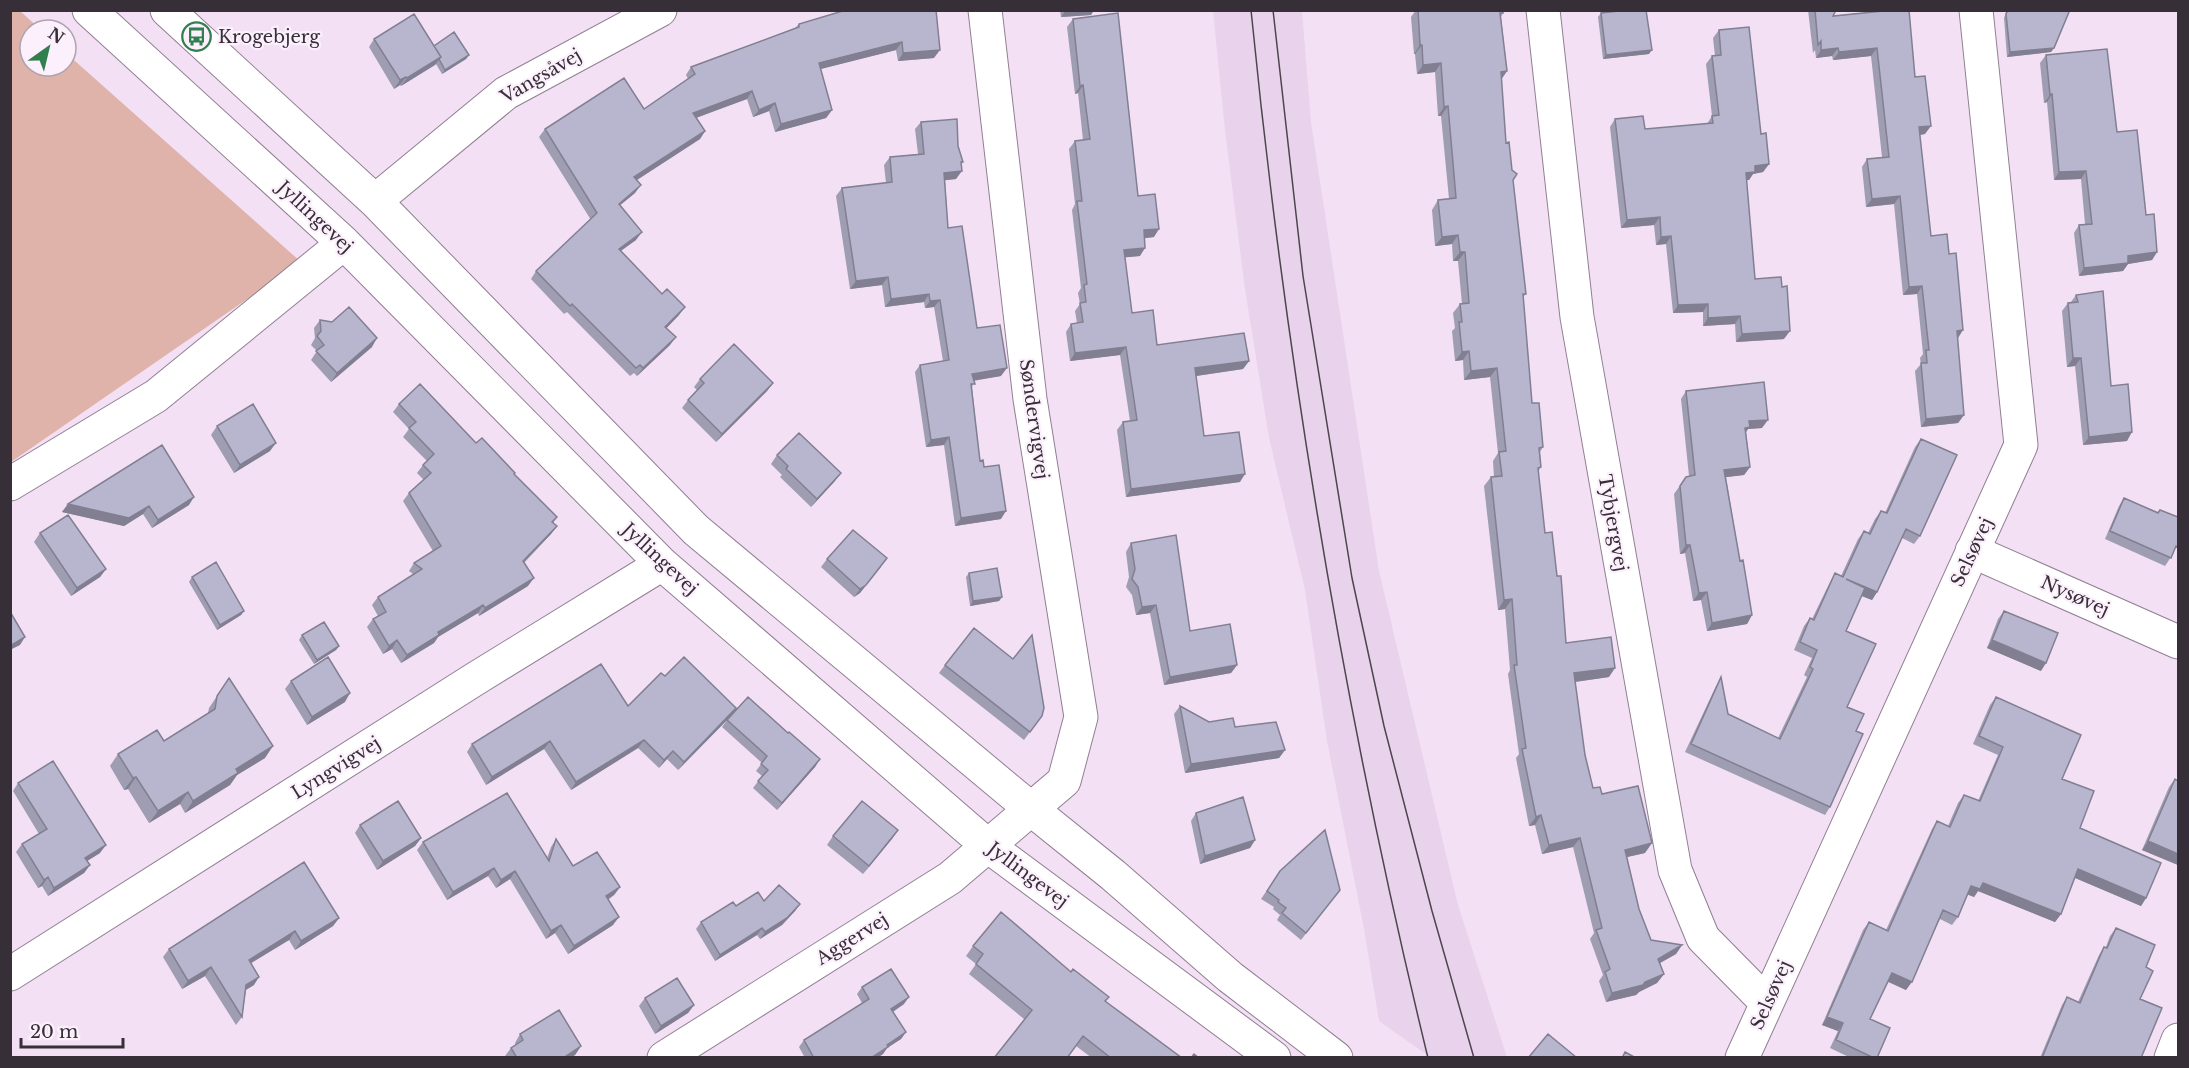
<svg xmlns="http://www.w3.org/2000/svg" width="2189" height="1068" font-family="'Libre Baskerville',serif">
<rect width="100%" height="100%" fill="#f3e0f5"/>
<!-- built -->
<path fill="#e9d2ec" d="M1213,11H1302L1311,122L1379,571L1458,905L1507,1057H1430L1379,1021L1364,929L1327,741L1305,590L1269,438L1245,289L1225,130Z"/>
<!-- green -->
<path fill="#dfb3aa" d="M19,10L41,30H30V66H66V53L301,262L11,462L10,11Z"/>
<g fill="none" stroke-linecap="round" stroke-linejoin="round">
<defs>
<path id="minor" d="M89,10L344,243L662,564L988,846L1274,1058
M167,10L375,201L696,530L1031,809L1113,875L1230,977L1336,1058
M1543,10L1577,317L1675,870L1703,938L1767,1003
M375,201L506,93L660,10
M10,484L156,396L344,243
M1972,551L2178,642
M10,974L475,679L662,564
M664,1058L950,878L1064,781L1081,717L1030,399L985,10
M1742,1058L2021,445L1976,10
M2171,1058L2178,1040"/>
</defs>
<!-- minor casing -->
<use href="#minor" stroke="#907f92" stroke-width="35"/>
<!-- minor -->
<use href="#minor" stroke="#fff" stroke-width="33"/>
<!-- tram -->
<path stroke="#4d454e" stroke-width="1.5" d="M1251,10C1286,363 1344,713 1428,1058
M1273,10L1303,276L1352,578L1384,726L1432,911L1474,1058"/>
</g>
<!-- wall -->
<path fill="#9e9db2" d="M846,10L934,58L898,61L896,50L820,69L832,110L826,118L775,132L769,111L753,117L747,99L696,117L705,131L700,139L637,180L635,193L620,205L636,240L621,251L679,315L666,328L670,345L637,376L634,373L630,376L567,312L564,314L531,279L536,271L591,220L539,137L545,129L644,109L688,79L686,75L691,67L795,28L799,24Z
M1060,10H1094L1091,15L1061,17Z
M1416,10H1503V13L1501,17L1507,71L1501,80L1506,143L1513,180L1526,294L1523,297L1532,403L1543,447L1540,452L1541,467L1538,472L1545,533L1557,576L1566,643L1609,677L1575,682L1585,755L1593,788L1602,794L1645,853L1627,857L1639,909L1651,940L1682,945L1676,954L1660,963L1664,974L1657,983L1639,992L1636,995L1606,1002L1599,981L1603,975L1590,939L1594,933L1573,847L1542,854L1535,825L1529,826L1516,758L1519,754L1508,674L1510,670L1505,609L1498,610L1484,486L1491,477H1494L1493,461L1498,453L1490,377L1464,380L1463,360L1455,361L1452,331L1455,328L1453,313L1460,304H1462L1458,261H1453L1452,244L1435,246L1432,210L1438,200L1449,199L1441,116H1438L1435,72L1417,74L1415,54H1414L1411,17Z
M1808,10H1836L1833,16L1893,10L1915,77L1925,134L1920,135L1931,236L1957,338L1964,415L1958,423L1921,427L1915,371L1921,364L1920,358L1923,354L1917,294L1903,295L1894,204L1866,207L1862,167L1867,159L1882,157L1871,56L1833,60L1832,56L1816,58L1815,50L1813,53Z
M2007,10H2066L2054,48L2051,52L2007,57L2004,18Z
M1601,13L1649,54L1603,59L1598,17Z
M1073,19L1154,237L1144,238L1140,256L1125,257L1132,313L1157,345L1249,361L1243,369L1196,376L1204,436L1240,482L1126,497L1117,430L1123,422L1130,421L1120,355L1070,361L1066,332L1071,324L1077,323L1075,311L1080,304L1078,293L1081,288L1072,210L1075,204L1069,149L1075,141L1083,140L1078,93L1075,94L1067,27Z
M1719,30L1761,134L1769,164L1763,172L1753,174L1749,180H1746L1755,279L1784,339L1736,342L1735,324L1703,326V312L1673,313L1666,244L1656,245L1654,225L1621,228L1610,127L1615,119L1645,129L1707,124L1712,116L1706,64L1712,56H1715L1713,38Z
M374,39L434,46L469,55L466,59L442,74L436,64L401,86L400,85L394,89L369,47Z
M2046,55L2117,132L2146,215L2157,252L2152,260L2128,264L2123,271L2079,276L2074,233L2079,225L2085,224L2081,179L2054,180L2047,102L2044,103L2040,63Z
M921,122L958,146L963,162L961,164L956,179L945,180L948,228L977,328L1001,376L974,380L972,388L980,461L984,467L1001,519L955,526L944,445L926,447L915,372L920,365L943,361L934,307L925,308L924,302L885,307L882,285L850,289L836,196L842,188L886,183L884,165L890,157L918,154L915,129Z
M2076,295L2111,386L2127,441L2083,445L2075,366L2067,367L2062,311L2068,303L2071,302Z
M320,320L372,347L331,382L311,360L317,351L311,345L315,338L314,328Z
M700,379L773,383L767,391L716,442L682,408L688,400L697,390L694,387Z
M1686,391L1762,428L1748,429L1746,432L1750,467L1744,475L1726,477L1740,561L1752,615L1747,624L1707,631L1701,600L1693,601L1685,553L1680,554L1674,494L1686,477L1689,476L1681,399Z
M399,404L476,443L514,475L557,517L553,523L557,526L551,534L524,563L528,586L479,616L478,613L438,637L434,643L401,663L392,649L383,654L367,627L373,619L378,616L372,605L378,597L413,574L409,571L414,563L433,551L403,501L409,493L424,480L417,473L423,465L427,461L403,437L409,429L393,412Z
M217,426L270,451L234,473L211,435Z
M1921,439L1920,536L1914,544L1902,538L1877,592L1872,600L1861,596L1846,631L1847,707L1856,731L1830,807L1825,815L1685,752L1716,686L1721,677L1728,714L1778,738L1807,677L1804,675L1812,658L1794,650L1804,626L1810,618L1812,619L1830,582L1835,573L1841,576L1858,539L1864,531L1868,533L1875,519L1881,511L1885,513L1915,447Z
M777,455L835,481L811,507L780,477L782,475L771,464Z
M2124,498L2158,512L2160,510L2173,554L2165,566L2105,539L2119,506Z
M68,504L189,505L152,528L143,514L124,526L62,512Z
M40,533L106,569L100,577L71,596L34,542Z
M1131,543L1190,631L1237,665L1231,673L1164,685L1150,613L1136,615L1132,595L1126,587L1129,577L1126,552Z
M827,559L881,567L860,593L854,597L821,567Z
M969,573L1002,597L999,601L970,606L966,577Z
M192,577L244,611L241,615L217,630L189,582Z
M2004,611L2041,671L1987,648L1998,619Z
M302,635L339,646L336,650L314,664L299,640Z
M945,665L1042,716L1024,740L939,673Z
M665,676L736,708L731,715L788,733L820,759L815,767L777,810L753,788L762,776L756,771L762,763L722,727L728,719L678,770L667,759L659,768L638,748L571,790L544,749L486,785L467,752L472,744L628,706Z
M229,678L265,758L237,775L230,785L185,813L180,804L149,823L128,789L124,790L110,766L118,754L164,741L208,713L209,708Z
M291,681L345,702L307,725L285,689Z
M1996,697L2062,779L2080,828L2146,898L2141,906L2075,878L2061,914L2055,922L1978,891L1974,897L1968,894L1958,917L1952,925L1940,919L1906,990L1888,982L1870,1019L1877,1058H1851L1830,1048L1838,1031L1822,1025L1863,930L1869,922L1886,930L1932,829L1937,821L1948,826L1958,803L1964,795L1978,801L1998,755L1973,744L1990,705Z
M1180,706L1209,722L1235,727L1285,750L1279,758L1185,773L1174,714Z
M2175,779L2178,865L2142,850L2169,787Z
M18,783L100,853L87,861L90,865L84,873L48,896L42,886L38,888L16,852L22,844L39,834L13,791Z
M1196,813L1255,840L1250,848L1200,864L1191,821Z
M360,825L421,838L415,846L377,870L355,833Z
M898,830L863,874L827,845L833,836Z
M556,839L573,866L620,887L614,895L608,900L613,925L568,954L555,933L546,939L510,879L496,888L488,876L447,900L417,850L423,842L547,858L551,847Z
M1280,871L1340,890L1301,940L1277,920L1280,915L1273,909L1274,907L1261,899Z
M764,901L800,904L795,911L782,925L760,939L757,935L715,961L696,929L701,922L736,906Z
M339,918L333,926L295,950L289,940L251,963L254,985L246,990L242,1017L236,1025L205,976L182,989L163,957L169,949Z
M2116,928L2146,967L2140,999L2141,1058H2040L2062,1005L2067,997L2078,1002L2099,955L2104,947H2106L2110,936Z
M973,946L1106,1002L1182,1058H1092L1076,1046L1024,1019L969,974L976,964L966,956Z
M862,987L904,1004L893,1012L906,1032L901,1039L887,1048L883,1054L877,1058H805L799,1047L804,1040L862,1003L857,994Z
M645,998L694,1005L688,1013L655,1034L639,1006Z
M520,1034L581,1046L575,1055L570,1058H506L505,1056L511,1048L516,1045L515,1043Z"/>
<!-- shaded-wall -->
<path fill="#817f91" d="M1066,10H1094L1091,15L1061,17Z
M902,42L896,50L813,71L819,63Z
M1420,45H1422L1415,54H1414Z
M1838,48L1832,56L1816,58L1821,50Z
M1877,48L1871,56L1833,60L1839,52Z
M2054,48L2051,52L2007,57L2010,52Z
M940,50L934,58L898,61L903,53Z
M1652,50L1649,54L1603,59L1606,55Z
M469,55L466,59L442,74L445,70Z
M441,57L435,65L401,86L407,78Z
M1441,63L1435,72L1417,74L1423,65Z
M1507,71L1500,81L1501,72Z
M406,77L400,85L394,89L400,80Z
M1083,85L1078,93L1075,94L1080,86Z
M752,91L747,99L688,121L693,113Z
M2052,94L2047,102L2044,103L2050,95Z
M775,103L769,111L753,117L759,110Z
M1448,106L1441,116H1438L1444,107Z
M832,110L826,118L775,132L781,124Z
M1931,126L1925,134L1913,136L1919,127Z
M705,131L700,139L629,185L634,177Z
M1769,164L1763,172L1753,174L1749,180L1740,181L1746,173L1755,166Z
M962,171L956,179L939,181L944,173Z
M2086,171L2081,179L2054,180L2059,172Z
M641,185L635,193L613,211L619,204Z
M1900,196L1894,204L1866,207L1872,199Z
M1660,217L1654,225L1621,228L1627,220Z
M1159,229L1154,237L1138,239L1144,230Z
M642,232L636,240L613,256L619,249Z
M1458,235L1452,244L1435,246L1442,237Z
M1671,236L1666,244L1656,245L1661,237Z
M1145,248L1140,256L1119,258L1124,250Z
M1460,252H1465L1458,261H1453Z
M2157,252L2152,260L2128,264L2123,271L2079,276L2084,268L2128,256Z
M888,277L882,285L850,289L856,281Z
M1922,286L1917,294L1903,295L1909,287Z
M929,294L924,302L885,307L891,299Z
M940,300L934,307L925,308L930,301Z
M1708,304L1703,312L1673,313L1678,305Z
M685,307L679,315L660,335L665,327Z
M1740,316L1735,324L1703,326L1708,318Z
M1963,330L1958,338L1957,331Z
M1790,331L1784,339L1736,342L1742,334Z
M676,337L670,345L637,376L643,368Z
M377,338L372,347L331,382L337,373Z
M1126,347L1120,355L1070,361L1075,353Z
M1469,351L1463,360L1455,361L1462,352Z
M2073,358H2081L2075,366L2067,367Z
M1249,361L1243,369L1189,377L1195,368Z
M1007,368L1001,376L967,382L972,374Z
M1497,368L1490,377L1464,380L1471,371Z
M773,383L767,391L716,442L722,434Z
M1964,415L1958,423L1921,427L1926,419Z
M1768,420L1762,428L1748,429L1744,435L1740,436L1749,421Z
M2132,432L2127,441L2083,445L2089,437Z
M949,437L944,445L926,447L931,440Z
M276,443L270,451L234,473L240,465Z
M1750,467L1744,475L1719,478L1724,470Z
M841,473L835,481L811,507L817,499Z
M1245,474L1240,482L1126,497L1131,489Z
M194,497L189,505L152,528L158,520Z
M68,504L149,506L143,514L124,526L62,512Z
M1006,511L1001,519L955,526L961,518Z
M557,526L551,534L517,569L523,561Z
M1686,545H1690L1685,553L1680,554Z
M887,558L860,593L854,597L860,589Z
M106,569L100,577L71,596L77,588Z
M534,578L528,586L479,616L485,608Z
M1846,579L1877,592L1872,600L1841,587Z
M1707,592L1701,600L1693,601L1699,593Z
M1002,597L999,601L970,606L973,601Z
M1512,599L1505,609L1498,610L1504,600Z
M483,605L478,613L438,637L434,643L401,663L407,655L438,632Z
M1156,605L1150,613L1136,615L1142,607Z
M244,611L241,615L217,630L220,625Z
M1752,615L1747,624L1707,631L1712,623Z
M25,637L20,645L10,650V646Z
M397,640L392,649L383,654L389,646Z
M1992,640L2046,663L2041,671L1987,648Z
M339,646L336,650L314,664L317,660Z
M1237,665L1231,673L1164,685L1170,677Z
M1615,668L1609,677L1567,683L1574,673Z
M350,693L345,702L307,725L312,717Z
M736,708L731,716L678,770L684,762Z
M644,740L638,748L571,790L576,782Z
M550,741L544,749L486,785L492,777Z
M273,746L265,758L237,775L230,785L185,813L193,801L236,769Z
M1285,750L1279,758L1185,773L1191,764Z
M673,751L667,759L659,768L664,760Z
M820,759L815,767L777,810L782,803Z
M136,777L128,789L124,790L133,778Z
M188,792L180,804L149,823L158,811Z
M1541,815L1535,825L1529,826L1536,817Z
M898,830L892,839L863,874L869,866Z
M421,838L415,846L377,870L383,861Z
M1580,838L1573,847L1542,854L1549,845Z
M1255,840L1250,848L1200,864L1205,856Z
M2148,841L2178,854V865L2142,850Z
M1652,843L1645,853L1618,859L1625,850Z
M106,845L100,853L79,866L85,858Z
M90,865L84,873L48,896L54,888Z
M494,868L488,876L447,900L453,892Z
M2078,869L2146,898L2141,906L2073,877Z
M515,871L510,879L496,888L501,880Z
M48,877L42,886L38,888L44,880Z
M1983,883L2061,914L2055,922L1978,891L1974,897L1966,894L1971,886Z
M620,887L614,895L600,904L606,896Z
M800,904L795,911L782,925L760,939L765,932Z
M619,917L613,925L568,954L574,946Z
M339,918L333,926L295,950L301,941Z
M561,925L555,933L546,939L551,931Z
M762,928L757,935L715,961L720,955Z
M295,931L289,940L243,968L249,960Z
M1682,945L1676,954L1651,968L1658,959Z
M211,967L205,976L182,989L188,981Z
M1892,973L1912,982L1906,990L1887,981Z
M1664,974L1657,983L1639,992L1636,995L1606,1002L1612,993L1645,982Z
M259,977L254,985L240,993L246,985Z
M909,997L904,1004L886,1016L891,1009Z
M694,1005L688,1013L655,1034L661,1026Z
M1827,1017L1843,1023L1838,1031L1822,1025Z
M906,1032L901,1039L887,1048L883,1054L877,1058H871L887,1045Z
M581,1046L575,1055L570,1058H563Z"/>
<!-- building -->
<path fill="#b8b6cf" stroke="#817f91" stroke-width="1.5" d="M846,10H936L940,50L903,53L902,42L819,63L832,110L781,124L775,103L759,110L752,91L693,113L705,131L634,177L641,185L619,204L642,232L619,249L662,294L667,289L685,307L665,327L676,337L643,368L640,365L636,368L572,304L570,306L536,271L597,213L545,129L624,78L644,109L695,74L691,67L799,27V24Z
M1418,10H1503V13H1500L1507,71L1501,72L1506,143L1509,142L1512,170L1517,174L1513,180L1526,294H1523L1532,403H1539L1543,447L1539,448L1541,467L1538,468L1545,533L1552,532L1557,576H1561L1566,643L1611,637L1615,668L1574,673L1585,755L1593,788L1600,787L1602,794L1638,786L1652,843L1625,850L1639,909L1651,940L1682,945L1658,959L1664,974L1645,982L1643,985L1612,993L1605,972L1610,969L1596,930L1602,928L1580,838L1549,845L1541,815L1536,817L1522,749L1526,748L1514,665H1517L1512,599L1504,600L1491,477L1502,476L1499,452L1506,451L1497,368L1471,371L1469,351L1462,352L1459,322H1462L1460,304L1469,303L1465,252H1460L1458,235L1442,237L1438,200L1456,198L1448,106L1444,107L1441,63L1423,65L1422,45H1420Z
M1629,10H1646L1652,50L1606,55L1601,13Z
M1815,10H1836L1833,16L1893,10H1909L1915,77L1925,76L1931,126L1919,127L1931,236L1947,234L1949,254L1956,253L1963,330L1957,331L1964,415L1926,419L1921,363H1927L1926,350H1929L1922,286L1909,287L1900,196L1872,199L1867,159L1889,157L1877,48L1839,52L1838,48L1821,50V41L1818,45Z
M2008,10H2066L2069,12L2054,48L2010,52L2006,14Z
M1118,13L1138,196L1155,194L1159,229L1144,230L1145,248L1124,250L1132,313L1153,310L1157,345L1244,333L1249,361L1195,368L1204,436L1239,432L1245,474L1131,489L1123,422L1137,420L1126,347L1075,353L1071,324L1083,322L1080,303L1086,302L1084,285L1087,284L1077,201H1082L1075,141L1090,139L1083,85L1080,86L1073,19Z
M414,14L441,57L407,78L406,77L400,80L374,39Z
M1749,27L1761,134L1766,133L1769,164L1755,166V172L1746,173L1755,279L1781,277L1782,287L1787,286L1790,331L1742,334L1740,316L1708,318V304L1678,305L1671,236L1661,237L1660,217L1627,220L1615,119L1643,116L1645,129L1713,123L1712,116L1719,115L1712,56L1721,55L1719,30Z
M454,32L469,55L445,70L439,59L441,57L434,46Z
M2107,49L2117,132L2137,130L2146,215L2154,214L2157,252L2128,256V263L2084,268L2079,225L2092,224L2086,171L2059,172L2052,94L2050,95L2046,55Z
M957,119L958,146L963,162H961L962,171L944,173L948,228L962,226L977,328L1000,325L1007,368L972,374L975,384H971L980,461L983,460L984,467L999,465L1006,511L961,518L949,437L931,440L920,365L949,360L940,300L930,301L929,294L891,299L888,277L856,281L842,188L892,182L890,157L924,154L921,122Z
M2103,291L2111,386L2128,384L2132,432L2089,437L2081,358H2073L2068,303L2078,302L2076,295Z
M349,307L377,338L337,373L316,351L324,345L317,336L321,331L320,320L332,322Z
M734,344L773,383L722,434L688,400L704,383L700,379Z
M1764,382L1768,420L1749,421L1750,427L1745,428L1750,467L1724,470L1740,561L1743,560L1752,615L1712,623L1707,592L1699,593L1690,545H1686L1680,486L1686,477L1695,475L1686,391Z
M420,384L476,443L482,438L515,473L514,474L557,517L552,522L557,526L523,561L534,578L485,608L483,605L438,632L439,635L407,655L397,640L389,646L373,619L386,612L378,597L422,569L414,563L441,546L409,493L431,473L423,465L434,454L409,428L416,422L399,404Z
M253,404L276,443L240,465L217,426Z
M799,433L841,473L817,499L786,469L788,466L777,455Z
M1921,439L1957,455L1920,536L1906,529L1877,592L1846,579L1865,588L1846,631L1876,644L1847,707L1864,714L1856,731L1863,734L1830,807L1691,744L1721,677L1728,714L1780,739L1813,669L1810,667L1817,650L1800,642L1810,618L1814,620L1835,573L1843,577L1864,531L1870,534L1881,511L1887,513Z
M162,445L194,497L158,520L149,506L129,518L68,504Z
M2124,498L2158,513L2160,510L2178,517V547L2176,546L2171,558L2110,531Z
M68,515L106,569L77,588L40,533Z
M853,530L887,558L866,585L860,589L827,559Z
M1176,535L1190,631L1230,624L1237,665L1170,677L1156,605L1142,607L1138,587L1132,579L1135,569L1131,543Z
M216,562L244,611L220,625L192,577Z
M997,568L1002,597L973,601L969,573Z
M2004,611L2058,633L2046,663L1992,640Z
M12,615L25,637L10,646V617Z
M324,622L339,646L317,660L302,635Z
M974,628L1013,659L1032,635L1044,708L1042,716L1030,732L945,665Z
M328,657L350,693L312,717L291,681Z
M684,657L736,708L684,762L673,751L664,760L644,740L576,782L550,741L492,777L472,744L601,664L628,706L661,673L665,676Z
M229,678L273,746L236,769L238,773L193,801L188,792L158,811L136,777L133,778L118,754L157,730L164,741L215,709L217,696Z
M748,697L788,733L789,732L820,759L782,803L758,781L768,770L761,764L767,756L727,720Z
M1996,697L2081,735L2062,779L2094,791L2080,828L2161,863L2146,898L2078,869L2061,914L1983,883L1980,889L1971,886L1958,917L1943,910L1912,982L1892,973L1870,1019L1890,1028L1877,1058H1874L1836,1040L1843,1023L1827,1017L1869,922L1888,931L1937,821L1950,827L1964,795L1980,801L2003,747L1979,736Z
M1180,706L1209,722L1233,718L1235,727L1276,722L1285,750L1191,764Z
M53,761L106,845L85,858L90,865L54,888L48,877L44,880L22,844L47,829L18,783Z
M2175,779L2178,781V854L2148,841Z
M507,793L549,861L556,839L573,866L597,852L620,887L606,896L619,917L574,946L561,925L551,931L515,871L501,880L494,868L453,892L423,842Z
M1243,797L1255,840L1205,856L1196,813Z
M398,801L421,838L383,861L360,825Z
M862,801L898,830L869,866L833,836Z
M1325,830L1340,890L1306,933L1282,913L1286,908L1278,902L1279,900L1267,891L1280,871Z
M304,862L339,918L301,941L295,931L249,960L259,977L246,985L242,1017L211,967L188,981L169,949Z
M779,885L800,904L787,918L765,932L762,928L720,955L701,922L733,902L736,906L758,892L764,901Z
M1001,912L1071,972L1073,969L1109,997L1105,1001L1182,1058H1111L1083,1036L1067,1058H994L1032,1010L976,964L983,954L973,946Z
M2116,928L2155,945L2146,967L2153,971L2140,999L2162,1008L2141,1058H2042L2067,997L2080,1003L2104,947L2107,948Z
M891,969L909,997L891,1009L906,1032L887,1045L888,1047L871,1058H814L804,1040L869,999L862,987Z
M677,978L694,1005L661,1026L645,998Z
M559,1010L581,1046L563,1058H517L511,1048L523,1040L520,1034Z
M1548,1034L1577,1058H1528Z
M1625,1052L1636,1058H1622Z
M1194,1054L1199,1058H1191Z"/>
<!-- icons -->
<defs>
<symbol id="bus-ring" viewBox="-11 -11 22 22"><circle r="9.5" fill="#fcf0fd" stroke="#317e4e" stroke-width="1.5"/><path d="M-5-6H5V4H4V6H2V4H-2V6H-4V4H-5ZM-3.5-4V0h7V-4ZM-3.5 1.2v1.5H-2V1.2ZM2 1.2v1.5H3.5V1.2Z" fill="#317e4e"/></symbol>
</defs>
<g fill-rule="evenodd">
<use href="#bus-ring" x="180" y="20" width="33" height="33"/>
</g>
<g text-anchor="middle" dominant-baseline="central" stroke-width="4.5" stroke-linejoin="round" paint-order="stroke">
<!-- poi labels -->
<g font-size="18" fill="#362f37" stroke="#fcf0fd" text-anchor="start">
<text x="218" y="37">Krogebjerg</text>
</g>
<!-- street labels -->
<g font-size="18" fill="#362f37" stroke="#fcf0fd">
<text transform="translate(541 76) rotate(-30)">Vangsåvej</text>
<text transform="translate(315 217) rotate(43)">Jyllingevej</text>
<text transform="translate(1034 419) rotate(82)">Søndervigvej</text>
<text transform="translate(1613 523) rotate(80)">Tybjergvej</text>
<text transform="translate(1972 552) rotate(-65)">Selsøvej</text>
<text transform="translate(660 559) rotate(43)">Jyllingevej</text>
<text transform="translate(2075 596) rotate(24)">Nysøvej</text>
<text transform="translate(336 768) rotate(-32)">Lyngvigvej</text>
<text transform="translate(1028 875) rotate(37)">Jyllingevej</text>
<text transform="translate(852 939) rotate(-32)">Aggervej</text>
<text transform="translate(1771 995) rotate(-66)">Selsøvej</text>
</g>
</g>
<!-- border -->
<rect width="2189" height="1068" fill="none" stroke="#362f37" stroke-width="24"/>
<!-- north arrow -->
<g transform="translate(48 48) rotate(34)"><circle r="28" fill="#fcf0fd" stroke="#ada3ae" stroke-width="1.5"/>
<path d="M0-4.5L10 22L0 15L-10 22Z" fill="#317e4e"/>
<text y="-9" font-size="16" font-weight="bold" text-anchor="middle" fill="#362f37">N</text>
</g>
<!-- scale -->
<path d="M21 1038v9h102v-9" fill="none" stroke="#362f37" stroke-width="3"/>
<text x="30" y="1038" font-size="18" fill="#362f37" stroke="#fcf0fd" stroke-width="4.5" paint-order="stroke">20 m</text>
</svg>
